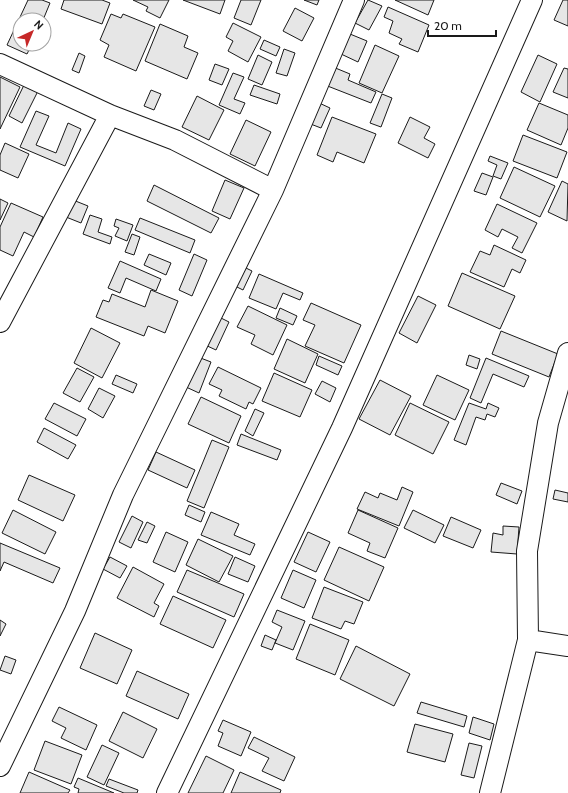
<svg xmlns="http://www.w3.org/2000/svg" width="568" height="793" font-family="Cabin,sans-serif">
<rect width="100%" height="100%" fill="#fff"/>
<!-- building -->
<path fill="#e6e6e6" stroke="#1a1a1a" d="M28,0H42L50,3L43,20H20V44H32L27,54L7,45Z
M64,0H102L110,3L102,24L61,9Z
M133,0H169L160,18L146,11L148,7Z
M183,0H225L220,14Z
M241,0H261L251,25L234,18Z
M304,0H319L317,5Z
M368,0L382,6L369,30L355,23Z
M395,0H434L428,15Z
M563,0H568V26L554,20Z
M388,7L429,25L418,52L399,44L402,39L389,33L393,21L384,17Z
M295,8L314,18L302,41L283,31Z
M111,14L121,18L123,14L155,27L136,71L104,57L109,45L100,40Z
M233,23L261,37L248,62L228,51L233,41L226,37Z
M160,24L188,36L184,47L198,53L187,79L145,61Z
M350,34L367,41L358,62L341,54Z
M264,40L280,47L276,56L260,49Z
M375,45L399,56L382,93L359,83Z
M284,49L295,53L287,76L276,73Z
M79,53L85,56L79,73L72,70Z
M258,55L272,62L262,85L248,79Z
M538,55L557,64L540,102L521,92Z
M215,64L229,69L222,85L209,80Z
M333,67L350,74L348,80L376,92L371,103L325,85Z
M564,68L568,69V98L553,92Z
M233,73L244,77L234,99L245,103L240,114L219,105Z
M0,77L20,87L0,129Z
M24,85L38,91L22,123L9,116Z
M254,85L280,94L277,104L250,95Z
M151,90L161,94L154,110L144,106Z
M382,94L392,98L381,127L370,123Z
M197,96L224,110L209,140L182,127Z
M317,102L330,108L321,128L308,123Z
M539,103L568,115V128L561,145L527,130Z
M36,111L49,116L36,145L56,153L68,123L81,129L65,166L20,147Z
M332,117L376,134L364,163L337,152L333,162L317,155Z
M410,117L430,127L424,138L435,144L428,158L398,143Z
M246,120L271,132L255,166L230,154Z
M523,135L567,152L557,178L513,161Z
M5,143L29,154L18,178L0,170V155Z
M490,156L508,163L501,179L493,176L497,165L488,161Z
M514,167L555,186L540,217L500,198Z
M482,173L493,177L486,195L474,191Z
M225,180L244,188L230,219L212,211Z
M562,181L568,184L567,221L548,212Z
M154,185L219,218L211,233L147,201Z
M0,199L8,203L0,220Z
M73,200L88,206L81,223L66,217Z
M11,203L43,217L34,237L24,232L13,256L0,250V227Z
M497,204L537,223L522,253L512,248L518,237L502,229L498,237L485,230Z
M90,215L102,219L98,232L112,237L110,244L83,234Z
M140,218L195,240L190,253L135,230Z
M116,219L133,225L127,241L115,236L119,228L114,226Z
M132,234L140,237L134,255L125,252Z
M494,245L526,260L520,273L512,269L504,287L470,272L480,251L490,255Z
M149,254L171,263L166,275L144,265Z
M194,254L207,260L192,296L179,290Z
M120,261L161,279L156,291L126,278L120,293L108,288Z
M242,266L252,271L243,290L233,285Z
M462,273L515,296L500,329L448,306Z
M259,274L303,293L300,300L283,293L276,309L249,298Z
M151,290L178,301L165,333L148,326L144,336L96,317L103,300L109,302L112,294L145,307Z
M418,296L436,305L417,343L399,333Z
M311,303L361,325L344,363L305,346L315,325L303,320Z
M248,306L287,325L273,355L251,344L255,335L237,327Z
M280,308L297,316L293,325L276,318Z
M217,316L229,322L216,350L203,344Z
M91,328L120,343L102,378L74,363Z
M501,331L558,354L549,377L492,354Z
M287,339L318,354L305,383L274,369Z
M469,355L480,359L477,369L466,365Z
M319,356L342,366L338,375L316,365Z
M198,357L211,362L199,393L186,387Z
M486,358L529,376L524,387L493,374L481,403L470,398Z
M218,367L261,388L253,404L249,402L246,409L219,396L222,390L209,384Z
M77,368L94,377L80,402L63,393Z
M274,373L312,390L300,417L262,401Z
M116,375L137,384L133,393L112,384Z
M437,375L469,390L455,420L423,405Z
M380,380L411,396L390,435L359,419Z
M322,381L336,388L330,402L315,394Z
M99,388L115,396L103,418L88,409Z
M201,397L241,416L229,443L188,424Z
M54,403L86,419L77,436L45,419Z
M410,403L449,422L433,454L395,435Z
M469,403L486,409L488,403L499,408L495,417L487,414L485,420L476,417L466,445L454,440Z
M255,409L264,413L253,436L245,431Z
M44,428L76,445L68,459L37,442Z
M241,434L281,450L277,460L237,445Z
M212,440L229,447L204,508L187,501Z
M156,452L195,470L187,488L148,470Z
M29,475L75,495L63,521L18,500Z
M501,483L522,491L517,504L496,495Z
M402,487L413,492L399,526L357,509L365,492L378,498L380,493L397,500Z
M555,490L568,493V502L553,499Z
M189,505L205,512L201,522L185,515Z
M13,510L56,532L45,554L2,533Z
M358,510L398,528L385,558L367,551L370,543L348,533Z
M413,510L444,525L435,543L404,528Z
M211,512L239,524L234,535L255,544L250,555L201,535Z
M132,516L143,522L131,548L119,542Z
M451,517L481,530L473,548L443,536Z
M147,522L155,526L147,543L138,540Z
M503,526L519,527L517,554L491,552L493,533L503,535Z
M166,532L188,542L175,572L153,562Z
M308,532L330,542L316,572L294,562Z
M198,539L233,556L219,582L186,565Z
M0,543L60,568L53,583L4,562L0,571Z
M339,547L384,567L369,601L324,580Z
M110,557L127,566L120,578L103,569Z
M235,557L255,566L248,582L228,574Z
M133,567L164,584L154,603L159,606L154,617L117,598Z
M187,570L244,594L234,617L177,592Z
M293,570L316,580L304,608L281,598Z
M324,587L363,602L354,624L345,621L341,629L312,618Z
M173,596L226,620L213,648L160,624Z
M277,610L305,621L293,650L275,643L282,627L272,622Z
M0,620L6,624L0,636Z
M310,624L349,640L335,675L296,659Z
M95,633L132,650L117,684L80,668Z
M265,635L276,640L272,650L261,646Z
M356,646L410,674L394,706L340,679Z
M5,656L16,660L11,674L0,670Z
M137,671L189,694L178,719L126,696Z
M421,702L467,716L464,727L417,713Z
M59,707L97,725L86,750L61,738L66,728L52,721Z
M123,712L157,729L143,758L109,741Z
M473,717L494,724L490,740L469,733Z
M223,720L251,732L241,756L218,746L223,733L218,731Z
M415,724L453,734L445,762L407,752Z
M254,737L295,757L284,781L262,771L269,758L248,748Z
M45,741L82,755L71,784L34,770Z
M469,743L482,746L474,778L461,775Z
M102,745L119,753L104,785L87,777Z
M206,756L234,770L223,793H188Z
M29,772L70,790L68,793H20Z
M240,772L281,790L280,793H231Z
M78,778L114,793H78L79,789L74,787Z
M109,779L138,790L137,793H124L106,786Z"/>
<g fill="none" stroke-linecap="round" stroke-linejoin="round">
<defs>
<path id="minor" d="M0,64L110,115L175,140L273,190
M0,322L110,115
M528,640L568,646
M0,766L75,611L123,495L273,190L354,0
M167,793L342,428L532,0
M490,793L528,640L527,551L548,423L568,353"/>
</defs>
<!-- minor casing -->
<use href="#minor" stroke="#1a1a1a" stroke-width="22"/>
<!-- minor -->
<use href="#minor" stroke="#fff" stroke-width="20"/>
</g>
<!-- north arrow -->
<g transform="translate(32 32) rotate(44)"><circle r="19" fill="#ffffff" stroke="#a3a3a3"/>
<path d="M0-3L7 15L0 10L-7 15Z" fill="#c62828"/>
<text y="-6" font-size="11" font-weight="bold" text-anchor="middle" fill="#1a1a1a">N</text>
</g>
<!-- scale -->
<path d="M428 30v6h68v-6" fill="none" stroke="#1a1a1a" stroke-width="2"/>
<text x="434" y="30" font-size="12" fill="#1a1a1a" stroke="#ffffff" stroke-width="3" paint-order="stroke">20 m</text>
</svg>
